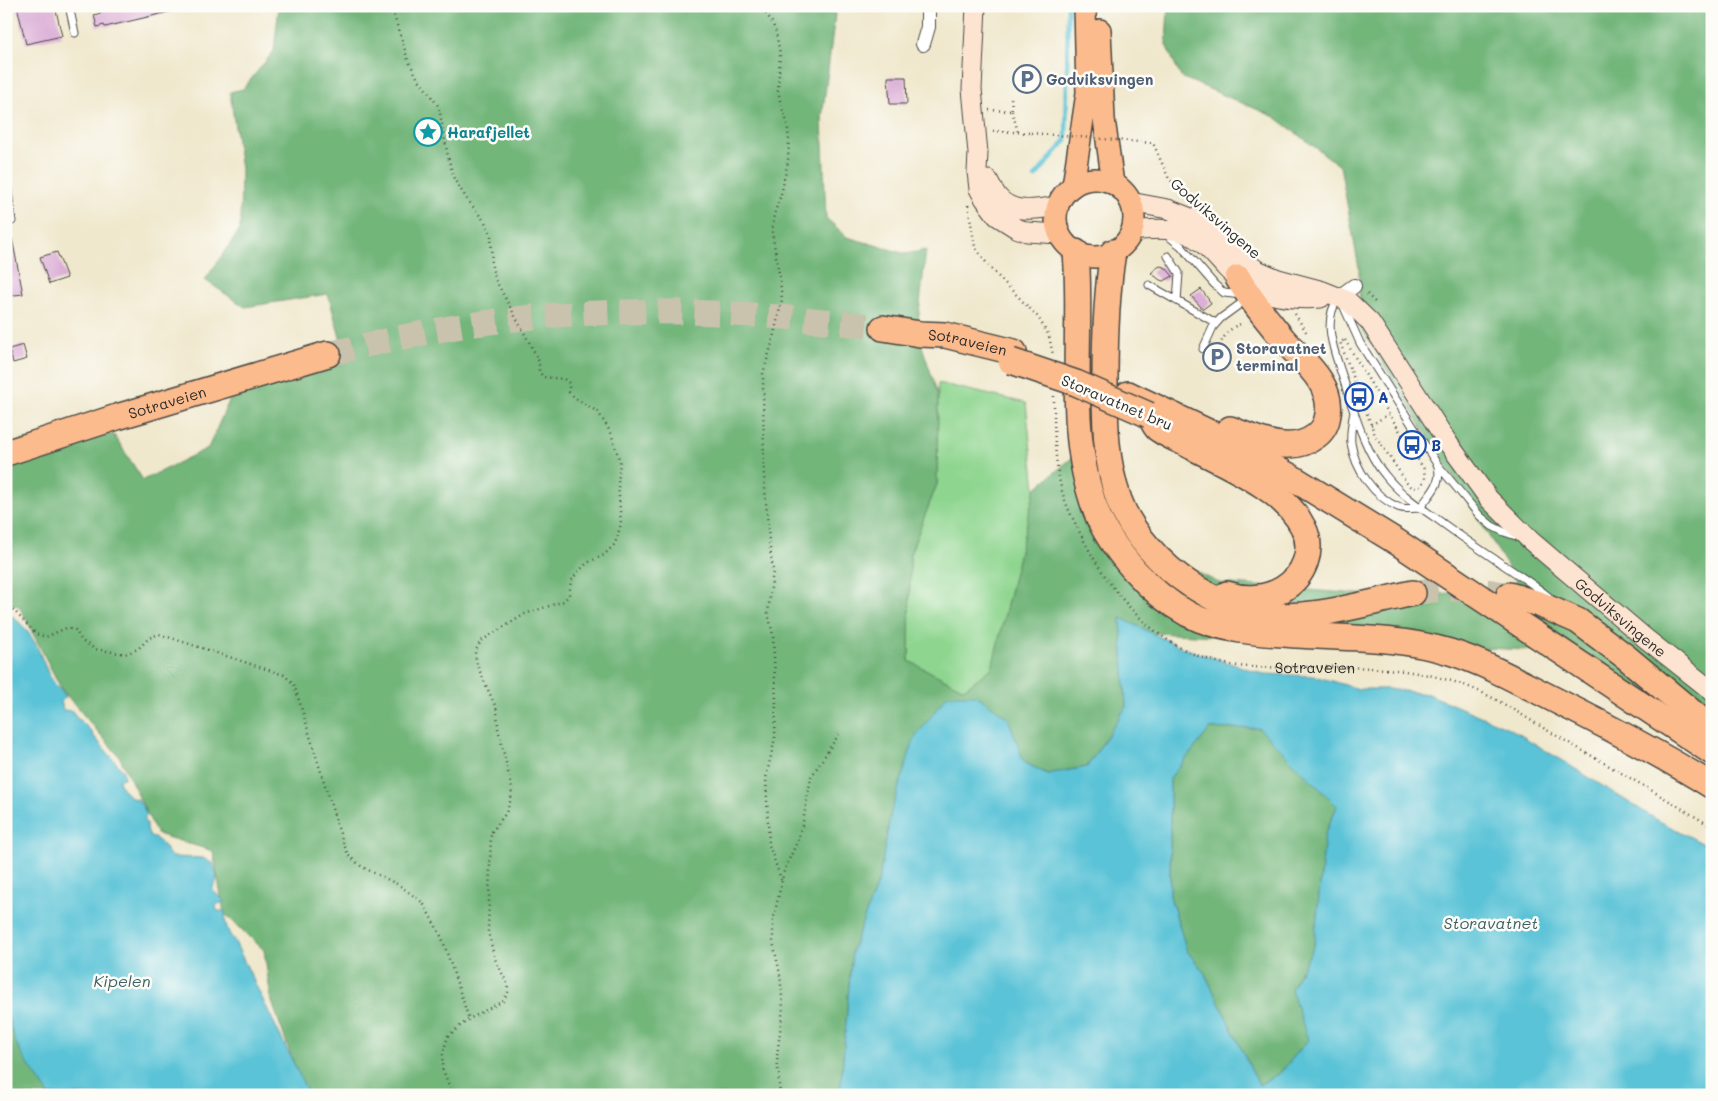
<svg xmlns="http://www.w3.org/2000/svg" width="1718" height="1101" font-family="Mali,sans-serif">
<rect width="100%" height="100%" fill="#fdfcf7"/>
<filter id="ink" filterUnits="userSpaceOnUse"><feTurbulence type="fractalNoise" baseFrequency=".02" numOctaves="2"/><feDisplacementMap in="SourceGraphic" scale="10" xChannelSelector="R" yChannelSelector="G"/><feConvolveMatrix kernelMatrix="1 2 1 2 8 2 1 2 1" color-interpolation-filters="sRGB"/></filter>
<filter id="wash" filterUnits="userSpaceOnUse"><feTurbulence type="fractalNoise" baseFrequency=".0096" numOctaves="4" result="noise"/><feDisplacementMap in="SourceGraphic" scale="20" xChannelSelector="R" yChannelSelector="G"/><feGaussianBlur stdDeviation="1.12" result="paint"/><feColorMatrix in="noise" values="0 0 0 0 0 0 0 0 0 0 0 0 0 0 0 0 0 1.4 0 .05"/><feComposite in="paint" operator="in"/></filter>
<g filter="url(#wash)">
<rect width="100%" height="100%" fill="#f0e8cd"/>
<!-- green -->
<path fill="#8ed58f" stroke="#5c805d" d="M938,383L1026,403L1035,489L992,668L964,689L909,661L910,554L937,484Z"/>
<!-- forest -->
<path fill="#72b67a" stroke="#4e7052" d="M279,6H836L822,118L826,218L847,237L906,254L926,250L917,331L938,395L937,484L910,554L909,661L964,689L992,668L1035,489L1086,446L1127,537L1219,583L1385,596L1522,590L1360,326L1359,268L1340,166L1275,117L1181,77L1166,45L1168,7L1712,6V749L1573,652L1152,633L1121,618L1126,707L1087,767L1047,774L1024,762L891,812L879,879L852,950L840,1095H305L271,999L264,950L224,913L213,851L157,834L119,756L62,690L19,606L6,603V444L75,429L114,435L143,480L208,448L238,381H271L343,348L328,294L245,307L205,280L240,230L241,169L230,92L243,89L274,51Z
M1259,728L1337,806L1325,834L1314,946L1291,989L1308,1040L1281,1072L1259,1085L1204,972L1187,951L1170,896V778L1210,729Z
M6,1012L18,1023L56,1095H6Z"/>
<!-- water -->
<path fill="#5ac3d7" stroke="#427781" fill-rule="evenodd" d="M6,612C17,618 29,632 35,643C42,656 45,670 54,683C58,688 63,691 66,697L61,701L63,710L73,711L77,719H79L92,732L93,735L123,771L124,778L119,779C120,788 126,794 134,799H138L147,814L144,820L147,824V829L150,837C163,839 164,850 172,857L203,858L213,864C215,870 219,878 215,884C212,891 213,884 213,891L225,901L216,905L217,911H225C225,922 226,931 234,940L309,1095H49C38,1077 23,1060 15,1041C11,1031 10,1021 6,1011Z
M1121,618L1183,648L1264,674L1314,676L1359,689H1388L1428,694L1511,729L1659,821L1712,848V1095H840L852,950L879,879L891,812L914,739L947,695H976L1008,718L1024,762L1047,774L1087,767L1126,707ZM1259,728L1337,806L1325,834L1314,946L1291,989L1308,1040L1281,1072L1259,1085L1204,972L1187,951L1170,896V778L1210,729Z"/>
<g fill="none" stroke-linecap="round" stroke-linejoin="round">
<!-- stream -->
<path stroke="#5ac3d7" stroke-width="4.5" d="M1035,177L1066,140L1068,6"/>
</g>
<g id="blocks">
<!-- building -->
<path fill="#dbafd7" d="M17,6H55L62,36L26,44Z
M100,6H173V11L105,27L104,25L97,27L94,15L101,13Z
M888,77H906L907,104H890Z
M12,238L23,294L6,296V239Z
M57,252L67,278L49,284L40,257Z
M1161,266L1166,268L1173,276L1164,281L1160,280L1151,273L1158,267Z
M1201,289L1211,303L1203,309L1191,296Z
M23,345L27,359L13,363L9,349Z"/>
</g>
</g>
<g filter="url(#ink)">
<use href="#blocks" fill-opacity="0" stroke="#494743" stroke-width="1"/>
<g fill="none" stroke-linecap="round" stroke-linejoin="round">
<!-- highway-tunnel -->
<path stroke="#c9c2ad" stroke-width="25" stroke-dasharray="25 12" stroke-linecap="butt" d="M328,354C375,343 422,332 469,325C607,304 745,310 883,328
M1413,593C1448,587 1473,588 1509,595"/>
<defs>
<path id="lane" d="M69,6L75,33
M6,176L12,221
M1167,235L1181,246L1214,284L1224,293L1242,295
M1168,256L1179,273L1177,301
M1149,285L1216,323
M1338,299C1322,321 1334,351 1342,375C1352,405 1364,451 1385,475C1399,493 1418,506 1437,519C1457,534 1478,548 1499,562C1516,573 1533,584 1549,597
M1343,305L1360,343L1437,464L1480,516L1492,526L1504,532L1519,537
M1203,349L1213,327L1221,318L1247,299
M1354,412C1352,422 1350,433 1351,443C1355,469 1374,497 1398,507C1405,510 1415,508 1421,508
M1422,508V505C1432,492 1442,483 1438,467"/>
<path id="street" d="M923,44L928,27V6
M1339,297L1354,286"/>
<g id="secondary">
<path d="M976,6L972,89L978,153L977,172L979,189L984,198L997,216L1016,228L1027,232L1059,234"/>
<path d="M988,180C991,185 994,192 998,197C1013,215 1038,209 1058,206"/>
<path id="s2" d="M1130,202L1168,209L1196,220L1214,233L1243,260L1257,270L1278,279L1323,291L1348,301L1370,322L1448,443L1489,499L1531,541L1645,638L1712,691"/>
<path d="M1132,230C1149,230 1169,227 1185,233C1202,239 1214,255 1226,268C1250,294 1286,301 1321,298"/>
</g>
<path id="primary" d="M1100,30L1104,119L1113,184
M1056 218a39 39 0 1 1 78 0a39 39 0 1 1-78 0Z
M1073,186L1087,93L1085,6"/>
<g id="highway">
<path d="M1076,252C1083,337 1065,430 1096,511C1104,533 1120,554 1135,571C1150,588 1168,603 1188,614C1221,631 1260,633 1296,635C1347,638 1400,637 1450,652C1486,663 1521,683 1555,700C1609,727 1661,754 1712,786"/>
<path d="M1113,252C1106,295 1105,338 1105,380C1105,421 1105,461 1119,500C1131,533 1162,566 1191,585C1211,597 1230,608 1253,613C1305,623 1361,604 1413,593"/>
<path id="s3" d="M883,328L920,334L945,335L1014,352"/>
<path d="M1128,394L1223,439L1291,477L1397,542L1712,752"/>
<path d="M1149,415C1152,419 1154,425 1157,428C1163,434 1186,443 1194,448C1229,466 1285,490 1303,527C1315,550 1304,576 1283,589C1267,599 1244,600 1227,594"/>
<path d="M1230,429C1257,439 1290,456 1316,436C1324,430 1327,423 1328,414C1333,382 1301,360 1283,339C1267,319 1250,300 1238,278"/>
<path id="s4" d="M6,453L117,417L328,354"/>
<path d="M1509,595L1539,604L1578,621L1626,657L1712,729"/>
</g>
</defs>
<!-- lane casing -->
<use href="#lane" stroke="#494743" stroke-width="9"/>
<!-- street casing -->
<use href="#street" stroke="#494743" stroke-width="16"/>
<!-- secondary casing -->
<use href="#secondary" stroke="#494743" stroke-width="21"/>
<!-- primary casing -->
<use href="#primary" stroke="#494743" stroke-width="24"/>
<!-- highway casing -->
<use href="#highway" stroke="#494743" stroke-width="28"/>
<!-- path -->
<g stroke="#494743" stroke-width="2.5" stroke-dasharray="1 4" stroke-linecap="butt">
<path d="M391,6L408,60L417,77L439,107L448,157L454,179L467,199L485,222L491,234L492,268L496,281L535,353L539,362V371L543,377L564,379L569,383V392L575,398L598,412L611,433L620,462L618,484L621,524L615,544L604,555L587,563L578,572L571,581L569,595L564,601L525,614L481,641L475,652L477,665L497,710L498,728L512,789L511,799L506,813L491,833L488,932L495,959L507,983L508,992L503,1001L469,1019L448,1036L443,1052L442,1068L453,1095"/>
<path d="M759,6L771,20L776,32L780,54L778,91L781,105L787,122L789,140L788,161L781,195L774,214L772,233L780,279L782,300L771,347L763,373L764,475L769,541L773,570L768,613L773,635L776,701L775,738L766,778L769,845L782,882"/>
<path d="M989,110L1012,111L1011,96"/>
<path d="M1012,111L1018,132"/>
<path d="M993,131L1031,133"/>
<path d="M1140,142L1153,143L1169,179L1191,199"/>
<path d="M968,205L975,247L991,269L1038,317L1049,336L1053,355"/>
<path d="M1367,294L1375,302"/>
<path d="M1295,314L1308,335"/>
<path d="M1345,340L1389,414L1424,469L1425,479L1421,486L1413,488L1407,483L1375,435L1340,342Z"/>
<path d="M1215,355C1222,340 1227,327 1244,323"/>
<path id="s1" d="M1054,396C1054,426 1054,458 1061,487C1065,506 1075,522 1083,539C1114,598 1159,651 1226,664C1250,669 1276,667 1301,667C1350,667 1400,666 1448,680C1487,690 1522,716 1557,736C1609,766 1661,795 1712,827"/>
<path d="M1371,425L1389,414"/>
<path d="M6,602L36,634L46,637L66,628L75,630L82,641L95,649L125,654L138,649L149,638L159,634L284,675L294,684L339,831L348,855L362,867L399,885L423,903L442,938L469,1019"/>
<path d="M780,1095L777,1056L783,1008L780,974L773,942V921L784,871L797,842L803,822L811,777L839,734"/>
</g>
<!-- lane -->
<use href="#lane" stroke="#fff" stroke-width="7"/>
<!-- street -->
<use href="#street" stroke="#fff" stroke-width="14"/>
<!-- secondary -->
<use href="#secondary" stroke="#fde4d1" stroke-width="19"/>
<!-- primary -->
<use href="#primary" stroke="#fbbb8c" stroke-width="21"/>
<!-- highway -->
<use href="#highway" stroke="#fbbb8c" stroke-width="25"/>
<defs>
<path id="highway-bridge" d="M1011,361L1076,383L1149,415"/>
</defs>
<!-- highway-bridge casing -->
<use href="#highway-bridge" stroke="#494743" stroke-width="28" stroke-linecap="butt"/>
<!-- path-bridge -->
<path stroke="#494743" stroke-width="2.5" stroke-dasharray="1 4" stroke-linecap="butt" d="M1031,133L1140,142"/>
<!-- highway-bridge -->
<use href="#highway-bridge" stroke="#fbbb8c" stroke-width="25"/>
</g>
</g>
<!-- icons -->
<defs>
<symbol id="parking-ring" viewBox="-11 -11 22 22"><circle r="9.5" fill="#fdfcf7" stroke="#5c6f8a" stroke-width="1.5"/><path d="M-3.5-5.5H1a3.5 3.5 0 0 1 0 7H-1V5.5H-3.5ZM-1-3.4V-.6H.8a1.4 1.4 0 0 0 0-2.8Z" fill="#5c6f8a"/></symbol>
<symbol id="sight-ring" viewBox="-11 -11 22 22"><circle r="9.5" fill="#fdfcf7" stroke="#0f9aa8" stroke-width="1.5"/><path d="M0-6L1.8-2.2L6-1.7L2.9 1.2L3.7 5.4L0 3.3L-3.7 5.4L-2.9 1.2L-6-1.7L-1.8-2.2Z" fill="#0f9aa8"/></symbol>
<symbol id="bus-ring" viewBox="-11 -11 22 22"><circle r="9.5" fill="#fdfcf7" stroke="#1a4fb4" stroke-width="1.5"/><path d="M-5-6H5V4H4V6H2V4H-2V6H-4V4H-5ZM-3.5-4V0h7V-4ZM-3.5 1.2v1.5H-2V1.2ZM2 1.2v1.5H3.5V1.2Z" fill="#1a4fb4"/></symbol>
</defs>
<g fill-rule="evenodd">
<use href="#parking-ring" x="1011" y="63" width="32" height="32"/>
<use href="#sight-ring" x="412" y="116" width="32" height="32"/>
<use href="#parking-ring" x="1201" y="341" width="32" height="32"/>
<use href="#bus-ring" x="1343" y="381" width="32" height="32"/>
<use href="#bus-ring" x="1396" y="429" width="32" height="32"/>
</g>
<g text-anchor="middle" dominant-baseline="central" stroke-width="5" stroke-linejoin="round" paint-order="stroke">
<!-- service labels -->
<g font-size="15" font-weight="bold" fill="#4e5e75" stroke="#fdfcf7" text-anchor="start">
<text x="1046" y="79">Godviksvingen</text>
<text x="1236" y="348">Storavatnet<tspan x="1236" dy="17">terminal</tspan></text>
</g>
<!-- culture labels -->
<g font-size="15" font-weight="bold" fill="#0d838f" stroke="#fdfcf7" text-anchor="start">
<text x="447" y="132">Harafjellet</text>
</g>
<!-- street labels -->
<g font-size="15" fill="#2b2b2b" stroke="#fdfcf7">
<text transform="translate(1216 218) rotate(41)">Godviksvingene</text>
<text stroke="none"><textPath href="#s3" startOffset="86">Sotraveien</textPath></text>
<text stroke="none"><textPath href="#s4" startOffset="169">Sotraveien</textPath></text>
<text transform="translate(1117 402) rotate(23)">Storavatnet bru</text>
<text stroke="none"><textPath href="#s2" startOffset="665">Godviksvingene</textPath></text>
<text stroke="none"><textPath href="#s1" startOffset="434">Sotraveien</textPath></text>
</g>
<!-- transit labels -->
<g font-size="15" font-weight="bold" fill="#164399" stroke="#fdfcf7" text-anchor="start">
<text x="1378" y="397">A</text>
<text x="1431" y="445">B</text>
</g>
<!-- water labels -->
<g font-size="16" font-style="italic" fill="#3b6067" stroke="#fdfcf7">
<text x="1491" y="922">Storavatnet</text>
<text x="122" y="980">Kipelen</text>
</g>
</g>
<!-- margin -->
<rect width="1718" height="1101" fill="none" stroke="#fdfcf7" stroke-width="25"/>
</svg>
